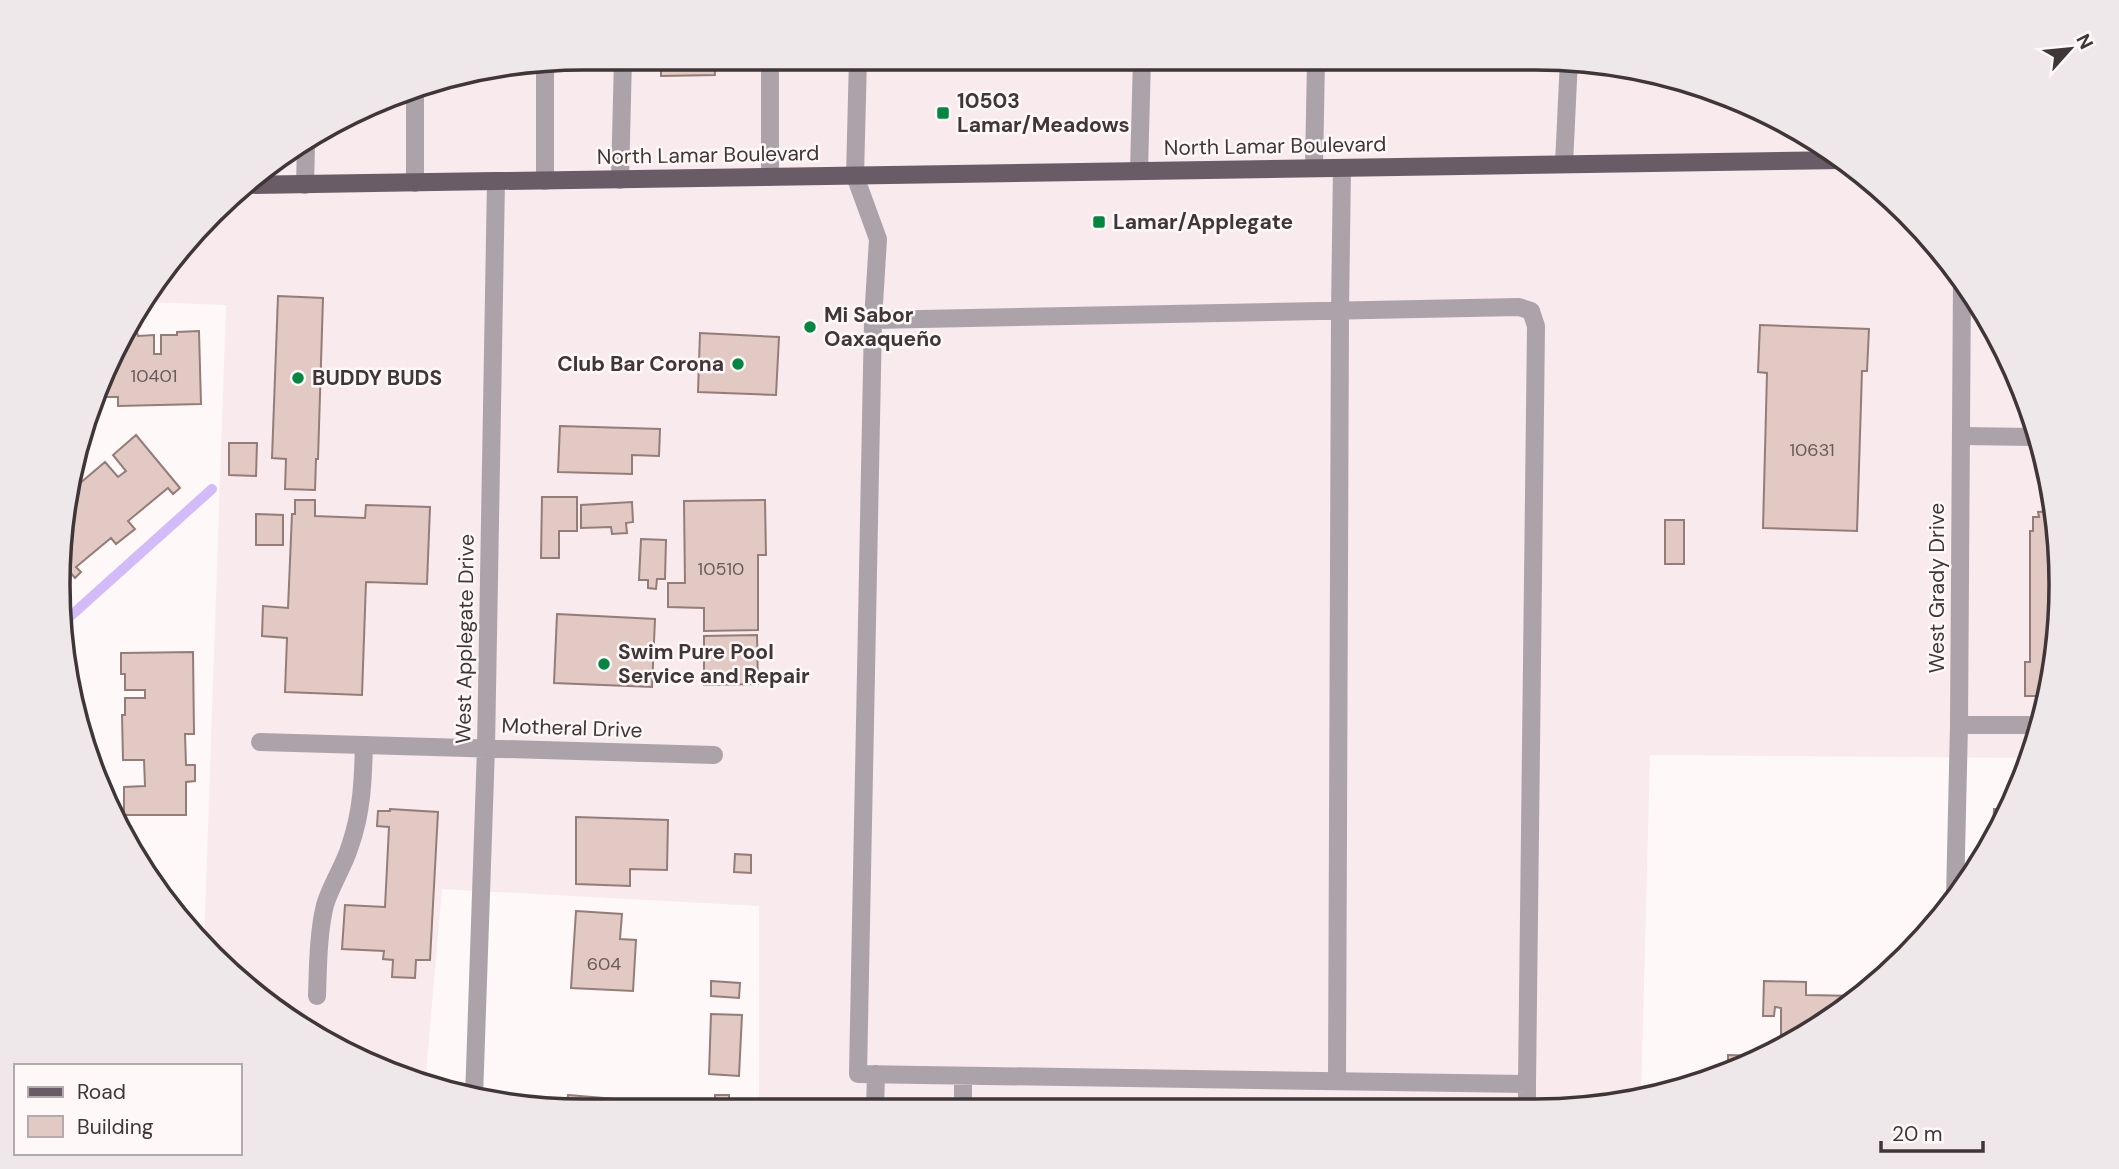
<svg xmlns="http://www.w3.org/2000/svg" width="2119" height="1169" font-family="'DM Sans',sans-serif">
<rect width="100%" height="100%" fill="#fef8f9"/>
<!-- built -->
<path fill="#f8eaed" d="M584,58L1569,59L1671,76L1798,128L1882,188L1952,264L2007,351L2043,448L2060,550L2057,653L2032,758L1650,755L1641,1097L1603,1107L759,1109V906L442,889L425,1084L321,1041L204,944L226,305L142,302L146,292L264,167L415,86Z"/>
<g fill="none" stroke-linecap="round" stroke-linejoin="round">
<!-- stream -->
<path stroke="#d3baf8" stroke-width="10" d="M65,621L212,489"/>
</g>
<!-- building -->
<path fill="#e2c9c3" stroke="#947d78" stroke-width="2" d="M661,58H714L715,75L661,76Z
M1415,59H1483V69L1415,70Z
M278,296L323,298L318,459H316L315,490L285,489L286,459L272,458Z
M1760,325L1869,329L1867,371H1862L1857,531L1763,528L1767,373L1758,372Z
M199,331L201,404L118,406V397H99L128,333L137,332L138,336L154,335V354H161V335H177V332Z
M700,333L779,337L776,395L698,392Z
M2020,386L2027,404H2020Z
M560,426L660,429L659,456L632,455V474L558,472Z
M136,435L180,488L173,494L168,488L128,521L135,529L116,544L111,538L76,567L81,572L75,578L64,565L69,519L75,514L70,508L72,490L105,462L118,477L126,471L113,455Z
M229,443H257L256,476L229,475Z
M542,497H577V531H559V558H541Z
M295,500H315V516L365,518L366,505L430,507L427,584L366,582L362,695L285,692L287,638L262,636L263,606L288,608L292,514H295Z
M765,500L766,555H758V630L704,631V608L668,607V583H685L684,501Z
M632,502L633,522L626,523L627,533L612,534L611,527L581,528V505Z
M2054,511L2060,550L2057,653L2047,696H2025V662H2030V531H2033V517H2039L2038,512Z
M256,514L283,515V545H256Z
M1665,520H1684V564H1665Z
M641,539L666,540L665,579H657L656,589L648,588V580H639Z
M557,614L655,619L652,687L554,683Z
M757,635L758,684L704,685V636Z
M193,652L194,734H185L186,765H195V781L186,782V815H124V787L145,786L144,760H123L122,715H125V698H145V690H125V674H121V653Z
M390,809L438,812L430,960H416L415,978L392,977L393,960L383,959L384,951L342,949L345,905L385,907L389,827L377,826L378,811H390Z
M1994,809H2007L1997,833H1993Z
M576,817L668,820L667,870L630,869V886L576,884Z
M735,854L751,855V873L734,872Z
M576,911L622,914L620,939L636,940L633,991L571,988Z
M711,981L740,983L739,998L711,996Z
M1764,981L1806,982V995L1857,996L1827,1022L1791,1042L1781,1041V1008L1775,1007L1774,1016H1763Z
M711,1014L742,1015L739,1076L709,1074Z
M1728,1055L1764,1056L1728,1073Z
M568,1095L615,1099L614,1110H566Z
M715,1095H729V1106H715Z"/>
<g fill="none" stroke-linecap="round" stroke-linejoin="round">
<!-- lane -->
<path stroke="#aba3a9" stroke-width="18" d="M545,64V181
M1314,168L1316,59
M1139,171L1142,58
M855,176L878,239L873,320L858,1074L1527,1084L1536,326L1531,311L1519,307L873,320
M770,177V58
M620,180L623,58
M305,185L306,144
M1961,436L2039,437
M317,996C318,967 318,934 325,905C331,885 344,866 350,846C362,812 363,780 364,745
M1337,1081L1340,311L1342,168
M1527,1107V1084
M875,1109L876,1074
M963,1109V1076"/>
<!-- street -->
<path stroke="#aba3a9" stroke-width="18" d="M1564,164L1569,59
M855,176L858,58
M415,183V86
M1959,725H2040
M260,742L714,755
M1955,897L1959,725L1962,279
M474,1098L486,748L496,181"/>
<!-- primary -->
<path stroke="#6a5c67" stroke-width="18" d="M246,185L1842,160"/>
</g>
<!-- markers -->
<g fill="#058742" stroke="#fef8f9" stroke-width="2.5">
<rect x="936" y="106" width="14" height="14" rx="3.5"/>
<rect x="1092" y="215" width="14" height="14" rx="3.5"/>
<circle cx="810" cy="327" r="7"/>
<circle cx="738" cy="364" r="7"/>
<circle cx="298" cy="378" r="7"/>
<circle cx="604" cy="664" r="7"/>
</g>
<g text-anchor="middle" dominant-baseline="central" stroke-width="5" stroke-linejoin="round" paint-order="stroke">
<!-- number labels -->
<g font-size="18" fill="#685b5b">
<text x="154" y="376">10401</text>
<text x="1812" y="450">10631</text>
<text x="721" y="569">10510</text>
<text x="604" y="964">604</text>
</g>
<!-- poi labels -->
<g font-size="21" font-weight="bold" fill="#403638" stroke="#fef8f9" text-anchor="start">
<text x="957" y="101">10503<tspan x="957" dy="24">Lamar/Meadows</tspan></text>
<text x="1113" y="222">Lamar/Applegate</text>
<text x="824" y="315">Mi Sabor<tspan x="824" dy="24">Oaxaqueño</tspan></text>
<text x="724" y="364" text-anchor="end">Club Bar Corona</text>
<text x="312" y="378">BUDDY BUDS</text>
<text x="618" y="652">Swim Pure Pool<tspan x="618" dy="24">Service and Repair</tspan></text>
</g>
<!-- street labels -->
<g font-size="21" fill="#403638" stroke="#fef8f9">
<text transform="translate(1275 146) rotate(-1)">North Lamar Boulevard</text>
<text transform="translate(708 155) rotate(-1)">North Lamar Boulevard</text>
<text transform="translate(1937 588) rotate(-90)">West Grady Drive</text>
<text transform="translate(465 639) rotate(-89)">West Applegate Drive</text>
<text transform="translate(572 728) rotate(2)">Motheral Drive</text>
</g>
</g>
<!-- crop -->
<path d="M0 0H2119V1169H0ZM584 70H1535A514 514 0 0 1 2049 584V585A514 514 0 0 1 1535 1099H584A514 514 0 0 1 70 585V584A514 514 0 0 1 584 70Z" fill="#efe8ea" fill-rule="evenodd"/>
<path fill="none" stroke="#403638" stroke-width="3.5" d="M584 70H1535A514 514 0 0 1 2049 584V585A514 514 0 0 1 1535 1099H584A514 514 0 0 1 70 585V584A514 514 0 0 1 584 70Z"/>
<!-- legend -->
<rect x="14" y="1064" width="228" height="91" fill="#fef8f9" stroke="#b2aaac" stroke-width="2"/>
<rect x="28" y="1087" width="35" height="10" fill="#6a5c67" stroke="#b2aaac" stroke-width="2"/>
<text x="77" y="1099" font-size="21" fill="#403638">Road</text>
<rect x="28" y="1116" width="35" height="21" fill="#e2c9c3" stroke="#b2aaac" stroke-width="2"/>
<text x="77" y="1134" font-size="21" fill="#403638">Building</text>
<!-- north arrow -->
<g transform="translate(2070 49) rotate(63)" stroke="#fef8f9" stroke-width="5" paint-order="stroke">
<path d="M0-5L12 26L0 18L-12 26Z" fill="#403638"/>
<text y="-10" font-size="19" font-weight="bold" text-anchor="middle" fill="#403638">N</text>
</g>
<!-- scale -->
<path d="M1881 1141v10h102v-10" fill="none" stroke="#403638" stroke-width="3.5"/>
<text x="1892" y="1141" font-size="21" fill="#403638" stroke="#fef8f9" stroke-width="5" paint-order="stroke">20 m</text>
</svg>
